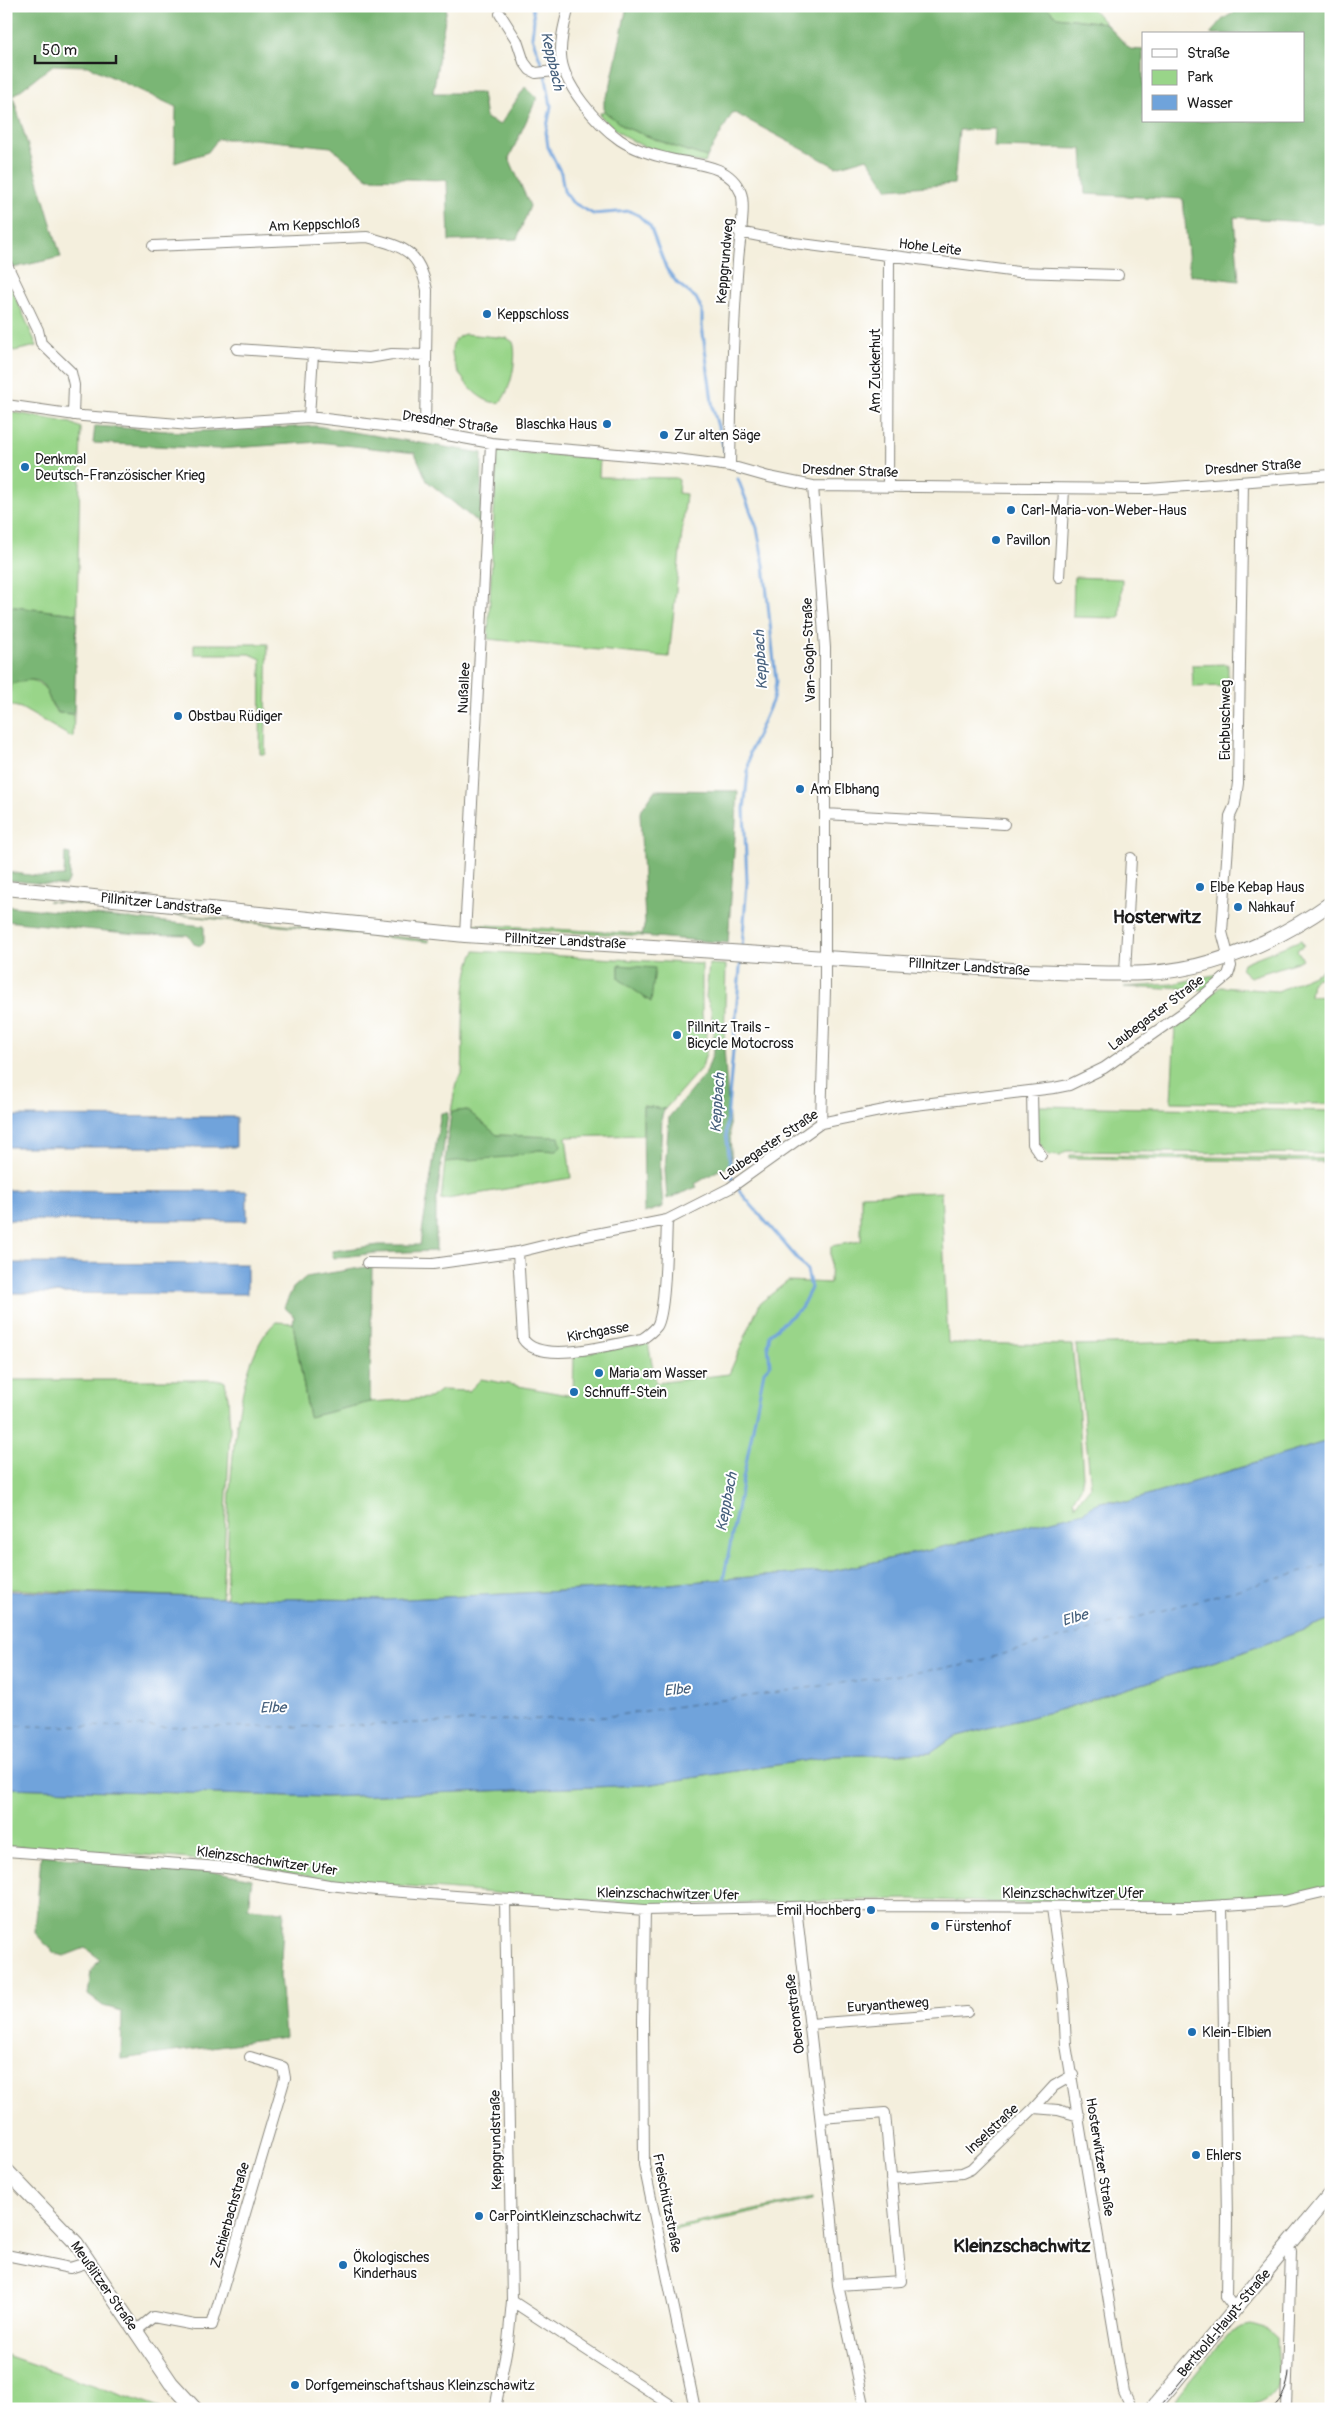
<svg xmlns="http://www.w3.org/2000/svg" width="1337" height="2415" font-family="Pangolin,sans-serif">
<rect width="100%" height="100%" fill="#fff"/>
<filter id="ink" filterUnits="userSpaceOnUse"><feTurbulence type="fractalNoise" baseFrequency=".02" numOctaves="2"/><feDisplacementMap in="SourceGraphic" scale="10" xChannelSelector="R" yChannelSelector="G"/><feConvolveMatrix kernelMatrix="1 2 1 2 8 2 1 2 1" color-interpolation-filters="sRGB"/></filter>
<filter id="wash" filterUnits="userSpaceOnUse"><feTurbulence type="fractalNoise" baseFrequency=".0096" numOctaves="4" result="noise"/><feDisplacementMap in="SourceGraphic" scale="20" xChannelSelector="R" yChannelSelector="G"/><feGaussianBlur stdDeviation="1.12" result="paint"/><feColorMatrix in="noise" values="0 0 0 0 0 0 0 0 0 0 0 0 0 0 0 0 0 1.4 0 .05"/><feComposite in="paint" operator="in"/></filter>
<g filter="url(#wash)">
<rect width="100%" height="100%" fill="#f4efdd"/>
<!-- green -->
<path fill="#99d589" stroke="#5a7852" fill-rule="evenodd" d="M1046,6H1090L1105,23L1057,17Z
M604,111L624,127L678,148L707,157L705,163C666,157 625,145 599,114Z
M6,275L37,346L14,351L6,347Z
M465,334L507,338L513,342C518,356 511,392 500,402C474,409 430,343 465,334Z
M6,411L71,423L81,428L77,614L6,606Z
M497,451L600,458L599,477L676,478L679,480L678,493L686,494L669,657L488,639Z
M1074,577L1122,579L1120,618L1073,617Z
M194,644H268L265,754H260L261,659L250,654H194Z
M1228,664V686L1193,687L1192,665Z
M27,679C54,685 43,698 58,713L74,714L73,738L21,708L6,704L12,684Z
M48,901L429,940V942Z
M468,924L642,934V936L472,928Z
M1301,940L1304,945L1297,950L1303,959L1297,962L1250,977L1241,969L1243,963Z
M475,951L702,964V1015L707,1038V1049L702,1067L665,1109L643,1106V1135L566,1137L571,1178L441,1200L445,1162L539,1150L557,1151L547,1137L497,1135L467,1110L451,1112L456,1083L462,1074C464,1042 460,976 475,951ZM619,965L651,1002L619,979Z
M1331,963V971H1325L1324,979L1317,978L1312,982L1310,996L1331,997V1104L1171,1102L1175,1025L1220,987L1278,991L1318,973Z
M709,964L726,965L724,1047H715L711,1009L706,997Z
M1218,974L1204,990L1168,987L1166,989L1124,987L1172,984Z
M1038,1106L1331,1111V1154L1067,1151L1060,1156L1048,1155C1036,1143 1032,1123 1038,1106Z
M1070,1155L1331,1159V1162L1070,1158Z
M941,1192L948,1343L1072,1345L1078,1400L1083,1476L1081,1487L1073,1500L1075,1505L1091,1486L1076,1345L1331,1338V1440L1127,1502C1108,1500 1100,1498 1085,1512L930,1550L832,1571L723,1579L639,1587L387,1600L226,1598C229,1535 226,1363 276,1322L293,1323L309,1417L370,1402L430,1398L441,1390L469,1391L481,1379L573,1396L574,1355L648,1343L656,1383L729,1374L760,1303L788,1281L830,1283L831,1246L861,1241V1195Z
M6,1380H221L225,1382L228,1397L230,1429L222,1598L6,1589Z
M1331,1620V1887L1283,1897L1207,1903L1050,1905L1047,1900L1032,1904L910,1899L644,1905L331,1880L223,1862L134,1854L6,1846V1788L326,1797L646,1785L835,1756L931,1753L954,1737L1062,1709L1235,1655Z
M812,2198V2200L668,2231V2228Z
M1251,2325L1268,2330L1277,2338C1277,2355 1281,2373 1275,2389C1266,2413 1205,2409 1183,2409L1175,2399L1227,2335L1241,2327Z
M6,2355L162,2409H6Z"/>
<!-- forest -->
<path fill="#7ab675" stroke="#4b6948" d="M6,6H447L433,93H482L486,118L500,125L525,87L537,98L509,158L530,206L517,239L449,241L447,180L368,178L331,147L254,139H218L208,152L175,163L176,107L88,66L53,65L13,96L61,257L13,268L6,259Z
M627,6H1046L1057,17L1105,23L1130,49L1143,50V121H1303V34H1210L1223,19L1245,6H1331V224L1234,217L1239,281L1190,275L1183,199L1085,194L1082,149L994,147L995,129L959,130L954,184L888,189L867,158L836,167L733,112L707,157L678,148L624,127L604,111V101L610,88Z
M95,426L182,432L316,426L482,453L481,525L427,481L415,453L319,442L218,449L93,443Z
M6,606L77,614L74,714L59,713C41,696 53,670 12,684L6,702Z
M655,790L738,791L728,943L642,936L645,922L640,812Z
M65,853L70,854L69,880L65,886L6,880V872L45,877L64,876Z
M6,906L204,926V943L201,946L194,944L188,935L136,934L6,921Z
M619,965L655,968L651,1002L619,979Z
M715,1047H724L732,1166L717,1171L695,1184L697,1187L667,1199L665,1170L669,1117L706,1073Z
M643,1106L665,1109L662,1115L660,1169L663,1207L644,1213Z
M467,1110L497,1135L559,1137L561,1146L557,1151L539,1150L507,1157L445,1162L451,1112Z
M441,1113H448L436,1205V1251L376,1253L333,1258L332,1251L379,1245H420Z
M366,1267H372L370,1402L309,1417L293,1323L294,1316L284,1307L293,1288L306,1277Z
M41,1855L214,1871L252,1879L248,1908L284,1911L280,1976L285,2037L121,2059L122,2011L103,2006L88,1995L91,1971L100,1959L85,1948L64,1956L54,1953L35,1933Z"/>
<!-- water -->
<path fill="#6fa3db" stroke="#46607c" d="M6,1116L236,1117V1147H6Z
M6,1190L247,1191V1221L6,1220Z
M6,1263L247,1264V1294L6,1293Z
M1331,1440V1620L1235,1655L1062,1709L954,1737L931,1753L835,1756L646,1785L326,1797L6,1788V1591L226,1598L387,1600L639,1587L723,1579L832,1571L930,1550L1084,1512C1100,1498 1107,1501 1127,1502Z"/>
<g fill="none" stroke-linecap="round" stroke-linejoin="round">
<!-- stream -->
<path stroke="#6fa3db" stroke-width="3" d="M532,6L534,19L532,37L545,73L551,106L546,132L548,147L561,173L564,191L572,202L593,214L630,211L638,215L650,226L666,268L677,283L696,298L702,310V326L713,409L725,452
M738,479L757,528L764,565L776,682L773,699L750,752L744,809L747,883L742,948
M723,1581L764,1371L770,1365L768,1345L770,1334L801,1308L811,1288L807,1270L741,1193L732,1178L726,1133L741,956"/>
<!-- ferry -->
<path stroke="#46607c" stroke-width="1" stroke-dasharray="6 5" stroke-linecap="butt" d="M6,1726L292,1727L604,1717L960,1666L1331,1564"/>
</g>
</g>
<g filter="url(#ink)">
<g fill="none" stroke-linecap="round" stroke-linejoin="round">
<defs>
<path id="street" d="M569,6C565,22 560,39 561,55C562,84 597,124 620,140C632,148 652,155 666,158C692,165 729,162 741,193C746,206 739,244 738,261C733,329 731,397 730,466
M500,14L517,41L524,62L530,70L536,73L564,70
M739,232L794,243L1018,272L1118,275
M153,246L367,237C404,247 419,250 427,290L425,431
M6,263L38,330L41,343L71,372L74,385L73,415
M237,349L369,358L392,354L426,355
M6,405L83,416L190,425L309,417L425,431L491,443L676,459L730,466L769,477L813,486L1148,489L1331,475
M309,417L313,354
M813,486L825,648V990L821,1123
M888,487L889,255
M1059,577L1064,490
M825,814L1004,824
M465,935L491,443
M1125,973L1131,858
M1032,1091L1033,1144L1041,1155
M518,1252L523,1339C540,1366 615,1343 642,1339C648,1335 653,1331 657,1326C666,1311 666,1241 667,1220
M367,1263L433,1264L518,1252L571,1239L667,1220L730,1188L821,1123L899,1107L1054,1088L1069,1085L1104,1068L1184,1012L1228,975L1231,966L1222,932L1230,816L1235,805L1238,783L1243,482
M6,1851L220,1867L329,1885L376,1890L645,1910L834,1906L1196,1907L1284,1901L1331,1890
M1222,1905L1227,2219L1226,2297L1235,2309
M796,1907L831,2210L838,2285L865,2409
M1052,1908L1063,1987L1066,2045L1124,2392L1132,2409
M645,1910L643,2020L644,2165L695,2409
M810,2024L967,2012
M1034,2108L1058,2110L1079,2116
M821,2118L885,2113L901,2281L838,2285
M891,2179L962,2173L971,2169L1034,2108L1054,2086L1073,2075
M1286,2247L1291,2252L1286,2409
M6,2255L70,2268L89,2262
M512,2301L677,2409
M136,2331L153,2317L195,2325H212L285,2078L283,2067L250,2057
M495,2409L508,2342L512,2301L505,1900"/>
<path id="secondary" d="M6,888L465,935L1029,971C1068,972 1108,975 1148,973C1214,969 1277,941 1331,903
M6,2170L76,2243L171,2383L195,2409
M1152,2409L1331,2193"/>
</defs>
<!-- street casing -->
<use href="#street" stroke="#88867c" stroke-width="12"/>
<!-- secondary casing -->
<use href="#secondary" stroke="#88867c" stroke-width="16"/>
<!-- street -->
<use href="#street" stroke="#fff" stroke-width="10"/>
<!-- secondary -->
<use href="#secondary" stroke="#fff" stroke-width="14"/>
<!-- tram -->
<path stroke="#1c1c1c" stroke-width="1" d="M1158,2409L1210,2346L1229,2327
M1271,2409C1283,2400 1288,2386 1289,2372"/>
</g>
</g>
<!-- markers -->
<g fill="#1f6fb2" stroke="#fff" stroke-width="2">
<circle cx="487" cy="314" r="5"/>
<circle cx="607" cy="424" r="5"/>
<circle cx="664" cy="435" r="5"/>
<circle cx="25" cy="467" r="5"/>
<circle cx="1011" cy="510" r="5"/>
<circle cx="996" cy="540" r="5"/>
<circle cx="178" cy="716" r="5"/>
<circle cx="800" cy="789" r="5"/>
<circle cx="1200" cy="887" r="5"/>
<circle cx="1238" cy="907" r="5"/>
<circle cx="677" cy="1035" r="5"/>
<circle cx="599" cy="1373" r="5"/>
<circle cx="574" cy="1392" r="5"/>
<circle cx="871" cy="1910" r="5"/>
<circle cx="935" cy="1926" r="5"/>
<circle cx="1192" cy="2032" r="5"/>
<circle cx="1196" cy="2155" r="5"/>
<circle cx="479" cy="2216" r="5"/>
<circle cx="343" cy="2265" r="5"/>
<circle cx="295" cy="2385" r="5"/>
</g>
<g text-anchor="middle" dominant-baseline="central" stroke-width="4" stroke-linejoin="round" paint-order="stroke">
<!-- street labels -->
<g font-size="14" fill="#1c1c1c" stroke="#fff">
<text transform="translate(314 225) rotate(-2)">Am Keppschloß</text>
<text transform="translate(930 247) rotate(7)">Hohe Leite</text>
<text transform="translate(725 261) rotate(-85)">Keppgrundweg</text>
<text transform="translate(875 371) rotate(-90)">Am Zuckerhut</text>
<text transform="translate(450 422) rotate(8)">Dresdner Straße</text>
<text transform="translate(1253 467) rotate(-4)">Dresdner Straße</text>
<text transform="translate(850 471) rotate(2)">Dresdner Straße</text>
<text transform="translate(809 650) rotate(-92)">Van-Gogh-Straße</text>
<text transform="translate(464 688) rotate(-87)">Nußallee</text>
<text transform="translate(1225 720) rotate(-90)">Eichbuschweg</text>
<text transform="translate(161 904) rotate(6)">Pillnitzer Landstraße</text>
<text transform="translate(565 941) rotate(3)">Pillnitzer Landstraße</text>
<text transform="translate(969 967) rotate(4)">Pillnitzer Landstraße</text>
<text transform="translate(1156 1013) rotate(-37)">Laubegaster Straße</text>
<text transform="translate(769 1145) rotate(-34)">Laubegaster Straße</text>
<text transform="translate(598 1332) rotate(-10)">Kirchgasse</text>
<text transform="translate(267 1861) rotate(8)">Kleinzschachwitzer Ufer</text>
<text x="1073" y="1893">Kleinzschachwitzer Ufer</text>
<text transform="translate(668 1894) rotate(1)">Kleinzschachwitzer Ufer</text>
<text transform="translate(888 2005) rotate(-4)">Euryantheweg</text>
<text transform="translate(795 2014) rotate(-97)">Oberonstraße</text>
<text transform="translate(992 2129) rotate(-43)">Inselstraße</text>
<text transform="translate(496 2140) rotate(-91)">Keppgrundstraße</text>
<text transform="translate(1100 2157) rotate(81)">Hosterwitzer Straße</text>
<text transform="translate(667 2203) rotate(79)">Freischützstraße</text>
<text transform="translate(230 2215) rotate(-74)">Zschierbachstraße</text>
<text transform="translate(104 2286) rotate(55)">Meußlitzer Straße</text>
<text transform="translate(1224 2323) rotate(-50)">Berthold-Haupt-Straße</text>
</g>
<!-- poi labels -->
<g font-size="14" fill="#1c1c1c" stroke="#fff" text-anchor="start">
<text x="497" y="314">Keppschloss</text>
<text x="597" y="424" text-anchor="end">Blaschka Haus</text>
<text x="674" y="435">Zur alten Säge</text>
<text x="35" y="459">Denkmal<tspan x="35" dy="16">Deutsch-Französischer Krieg</tspan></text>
<text x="1021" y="510">Carl-Maria-von-Weber-Haus</text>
<text x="1006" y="540">Pavillon</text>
<text x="188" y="716">Obstbau Rüdiger</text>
<text x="810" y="789">Am Elbhang</text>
<text x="1210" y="887">Elbe Kebap Haus</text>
<text x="1248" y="907">Nahkauf</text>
<text x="687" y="1027">Pillnitz Trails -<tspan x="687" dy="16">Bicycle Motocross</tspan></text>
<text x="609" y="1373">Maria am Wasser</text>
<text x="584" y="1392">Schnuff-Stein</text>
<text x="861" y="1910" text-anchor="end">Emil Hochberg</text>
<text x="945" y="1926">Fürstenhof</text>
<text x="1202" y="2032">Klein-Elbien</text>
<text x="1206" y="2155">Ehlers</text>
<text x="489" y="2216">CarPointKleinzschachwitz</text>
<text x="353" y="2257">Ökologisches<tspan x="353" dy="16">Kinderhaus</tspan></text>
<text x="305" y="2385">Dorfgemeinschaftshaus Kleinzschawitz</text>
</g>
<!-- water labels -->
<g font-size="15" font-style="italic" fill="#46607c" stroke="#fff">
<text transform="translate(552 61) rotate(77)">Keppbach</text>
<text transform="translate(761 660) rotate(-93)">Keppbach</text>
<text transform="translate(718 1103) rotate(-86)">Keppbach</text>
<text transform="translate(727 1502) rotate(-79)">Keppbach</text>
<text transform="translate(1075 1618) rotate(-17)">Elbe</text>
<text transform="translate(677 1690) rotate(-6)">Elbe</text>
<text transform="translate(273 1708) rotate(-1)">Elbe</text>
</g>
<!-- district labels -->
<g font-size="19" font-weight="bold" fill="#1c1c1c" stroke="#fff">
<text x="1157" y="917">Hosterwitz</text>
<text x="1022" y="2246">Kleinzschachwitz</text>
</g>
</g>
<!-- margin -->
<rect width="1337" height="2415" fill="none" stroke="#fff" stroke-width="25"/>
<!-- legend -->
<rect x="1142" y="32" width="162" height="90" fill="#ffffff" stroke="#a4a4a4"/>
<rect x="1152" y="49" width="25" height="8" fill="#ffffff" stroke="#a4a4a4"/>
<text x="1187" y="58" font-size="15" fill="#1c1c1c">Straße</text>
<rect x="1152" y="70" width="25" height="15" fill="#99d589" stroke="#a4a4a4"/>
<text x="1187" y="82" font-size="15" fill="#1c1c1c">Park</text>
<rect x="1152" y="95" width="25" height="15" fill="#6fa3db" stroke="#a4a4a4"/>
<text x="1187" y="108" font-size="15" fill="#1c1c1c">Wasser</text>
<!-- scale -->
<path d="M35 55v8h81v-8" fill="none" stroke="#1c1c1c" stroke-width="2.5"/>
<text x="42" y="55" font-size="15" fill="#1c1c1c" stroke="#ffffff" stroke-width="4" paint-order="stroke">50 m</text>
</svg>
